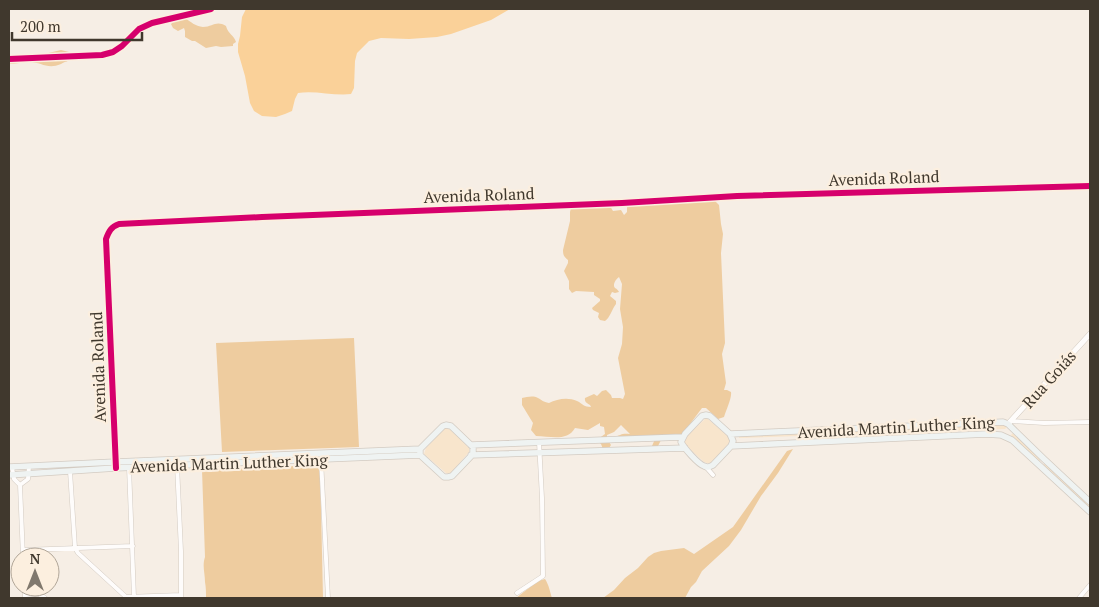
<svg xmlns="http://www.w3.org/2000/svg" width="1099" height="607" font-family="'PT Serif',serif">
<rect width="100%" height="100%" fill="#f6eee5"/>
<!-- green -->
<path fill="#f8e5cc" d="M705,419H708L729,437L730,442L711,463H707L704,462L684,444L683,441L684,439Z
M1005,425L1007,427L1005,429L739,438V435Z
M445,428H450L469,448V452L450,474L446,473L424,454L426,448Z
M1014,432L1040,458V462H1037L1011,435Z
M1046,462L1090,503V511L1041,467Z"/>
<!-- forest -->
<path fill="#eecc9f" d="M185,18C191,22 195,26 203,27C213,27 216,20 226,26C228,34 234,35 236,42L233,44V46L221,47L216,46L206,48L195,41H192L185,37V31L184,28L178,31L173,28L171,24L175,20Z
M61,50L69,52L71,54L72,58C68,62 66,61 61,64C47,70 42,62 29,62C23,62 16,64 9,64V56H13L24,55L36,56Z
M704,199L715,201L719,205L721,224L723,234L721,253L725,343L722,354L726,383L724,390H727L731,392C732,398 726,410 724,417L718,419L706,408H702L681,436L661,440L658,446H652L655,439H641L636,442L631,440L630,441L614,442V437C622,435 621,433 630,434L621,425L614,432L607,435V439L611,445L609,448L603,449L601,444L598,441V439L605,434L604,427L600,426V423L588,430L575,428C567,442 550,436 536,436L531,430L533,423L522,405V398C527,397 533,395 538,398C542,400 543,402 549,403C557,399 568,397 577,401C583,404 584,407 591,407C590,403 584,404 585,398L594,394L597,396L602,391L606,390L611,395L612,398H620L623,399L625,394L618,358L622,344L623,327L620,309L622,284L619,277C616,279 612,285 615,288C617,289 618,290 619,292L615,293L612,292L610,296L616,301V304C612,309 610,318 605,321L600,320L598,317L599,313L593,310L592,308L600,301V299L594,295V292L576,291L572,293L569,289V281L564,271L568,263V260C564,257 563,255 563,250L570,221V212L571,208L610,206L613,211L621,210L624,215L627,212V206Z
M354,338L359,447L222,452L216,343Z
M793,449L778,473L761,496L741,530L729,546L702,571L696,582L691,587L685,598H603L614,590L625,578L638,568L648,557L654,553L661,551L684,548L694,554L733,527L787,451Z
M320,465L323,598H206C206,593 206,587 205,582C205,573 202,566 205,557L202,470Z
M545,579C549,585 550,592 552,598H516L538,581Z"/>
<!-- water -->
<path fill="#fad199" d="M246,9H510L491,20L451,34L437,37L409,39L381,38L369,41L357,53L355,61L354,88L351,94C334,96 314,90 298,93L295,99L292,111L285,114L276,117L262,116L254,111L250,103L245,76L238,52V44L240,36L242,17Z"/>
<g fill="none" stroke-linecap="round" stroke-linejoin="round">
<defs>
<path id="minor" d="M9,59L102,55L113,52L122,46L139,29L152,23L211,9
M1011,421L1044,423L1090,422
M321,459L328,598
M115,464L106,239C109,231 111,227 119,224L262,217L622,203L737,196L1090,186
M177,465L181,551V598
M12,467L14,479L20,485
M129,467L134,597
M706,467L713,475
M70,471L75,548L78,553L126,597L181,595
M20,485L23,557
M20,485L28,479L29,466
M23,550L133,546
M25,587V598
M517,593L543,576L542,498L539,442
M25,595L39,594L45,598
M1079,598L1090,585"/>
<path id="tertiary" d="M1008,424L1090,334"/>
<path id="secondary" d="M706,415L710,416L730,434L733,441L731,446L713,465C709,467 708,468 704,466C698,464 684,448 681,442L685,434L702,416Z
M446,425L451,426L473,447V454L452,476L448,477H444L420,455V449L443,426Z
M730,434L1003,422L1008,424L1044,459L1090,502
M471,445L682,437
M731,446L986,434L1001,435L1012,440L1090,512
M471,455L685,448
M9,467L115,462L420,449
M9,475L116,468L420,455"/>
</defs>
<!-- minor casing -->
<use href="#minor" stroke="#d3cbc2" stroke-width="5"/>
<!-- tertiary casing -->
<use href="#tertiary" stroke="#d3cbc2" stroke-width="6"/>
<!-- secondary casing -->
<use href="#secondary" stroke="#d3cbc2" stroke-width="7"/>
<!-- minor -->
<use href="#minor" stroke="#fefcfb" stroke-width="4"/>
<!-- tertiary -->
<use href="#tertiary" stroke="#fefcfb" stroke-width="5"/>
<!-- secondary -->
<use href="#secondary" stroke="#eff3f2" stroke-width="5.5"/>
<defs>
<path id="cycleway" d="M9,59L102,55L113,52L122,46L139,29L152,23L211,9
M116,468L106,239C109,231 111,227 119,224L262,217L622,203L737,196L1090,186"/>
</defs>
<!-- cycleway casing -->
<use href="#cycleway" stroke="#fcefdf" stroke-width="9"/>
<!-- cycleway -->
<use href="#cycleway" stroke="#d6006c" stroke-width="6"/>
</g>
<g text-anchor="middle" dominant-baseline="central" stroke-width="4.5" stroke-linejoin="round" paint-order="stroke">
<!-- street labels -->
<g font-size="16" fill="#40382d" stroke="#fcefdf">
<text transform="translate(884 178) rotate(-2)">Avenida Roland</text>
<text transform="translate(479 195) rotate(-2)">Avenida Roland</text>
<text transform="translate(98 367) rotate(-92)">Avenida Roland</text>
<text transform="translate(1049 379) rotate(-48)">Rua Goiás</text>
<text transform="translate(896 427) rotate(-3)">Avenida Martin Luther King</text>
<text transform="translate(229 463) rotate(-2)">Avenida Martin Luther King</text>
</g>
</g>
<!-- border -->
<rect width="1099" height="607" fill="none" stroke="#40382d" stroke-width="20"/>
<!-- north arrow -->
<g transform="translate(35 572)"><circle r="24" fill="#fcefdf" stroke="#b1a698"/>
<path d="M0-4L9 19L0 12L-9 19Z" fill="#80786d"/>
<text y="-8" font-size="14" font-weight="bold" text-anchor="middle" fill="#40382d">N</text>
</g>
<!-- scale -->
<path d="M12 32v8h130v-8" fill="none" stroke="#40382d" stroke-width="2.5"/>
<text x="20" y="32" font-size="15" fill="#40382d" stroke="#fcefdf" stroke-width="4" paint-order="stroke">200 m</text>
</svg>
